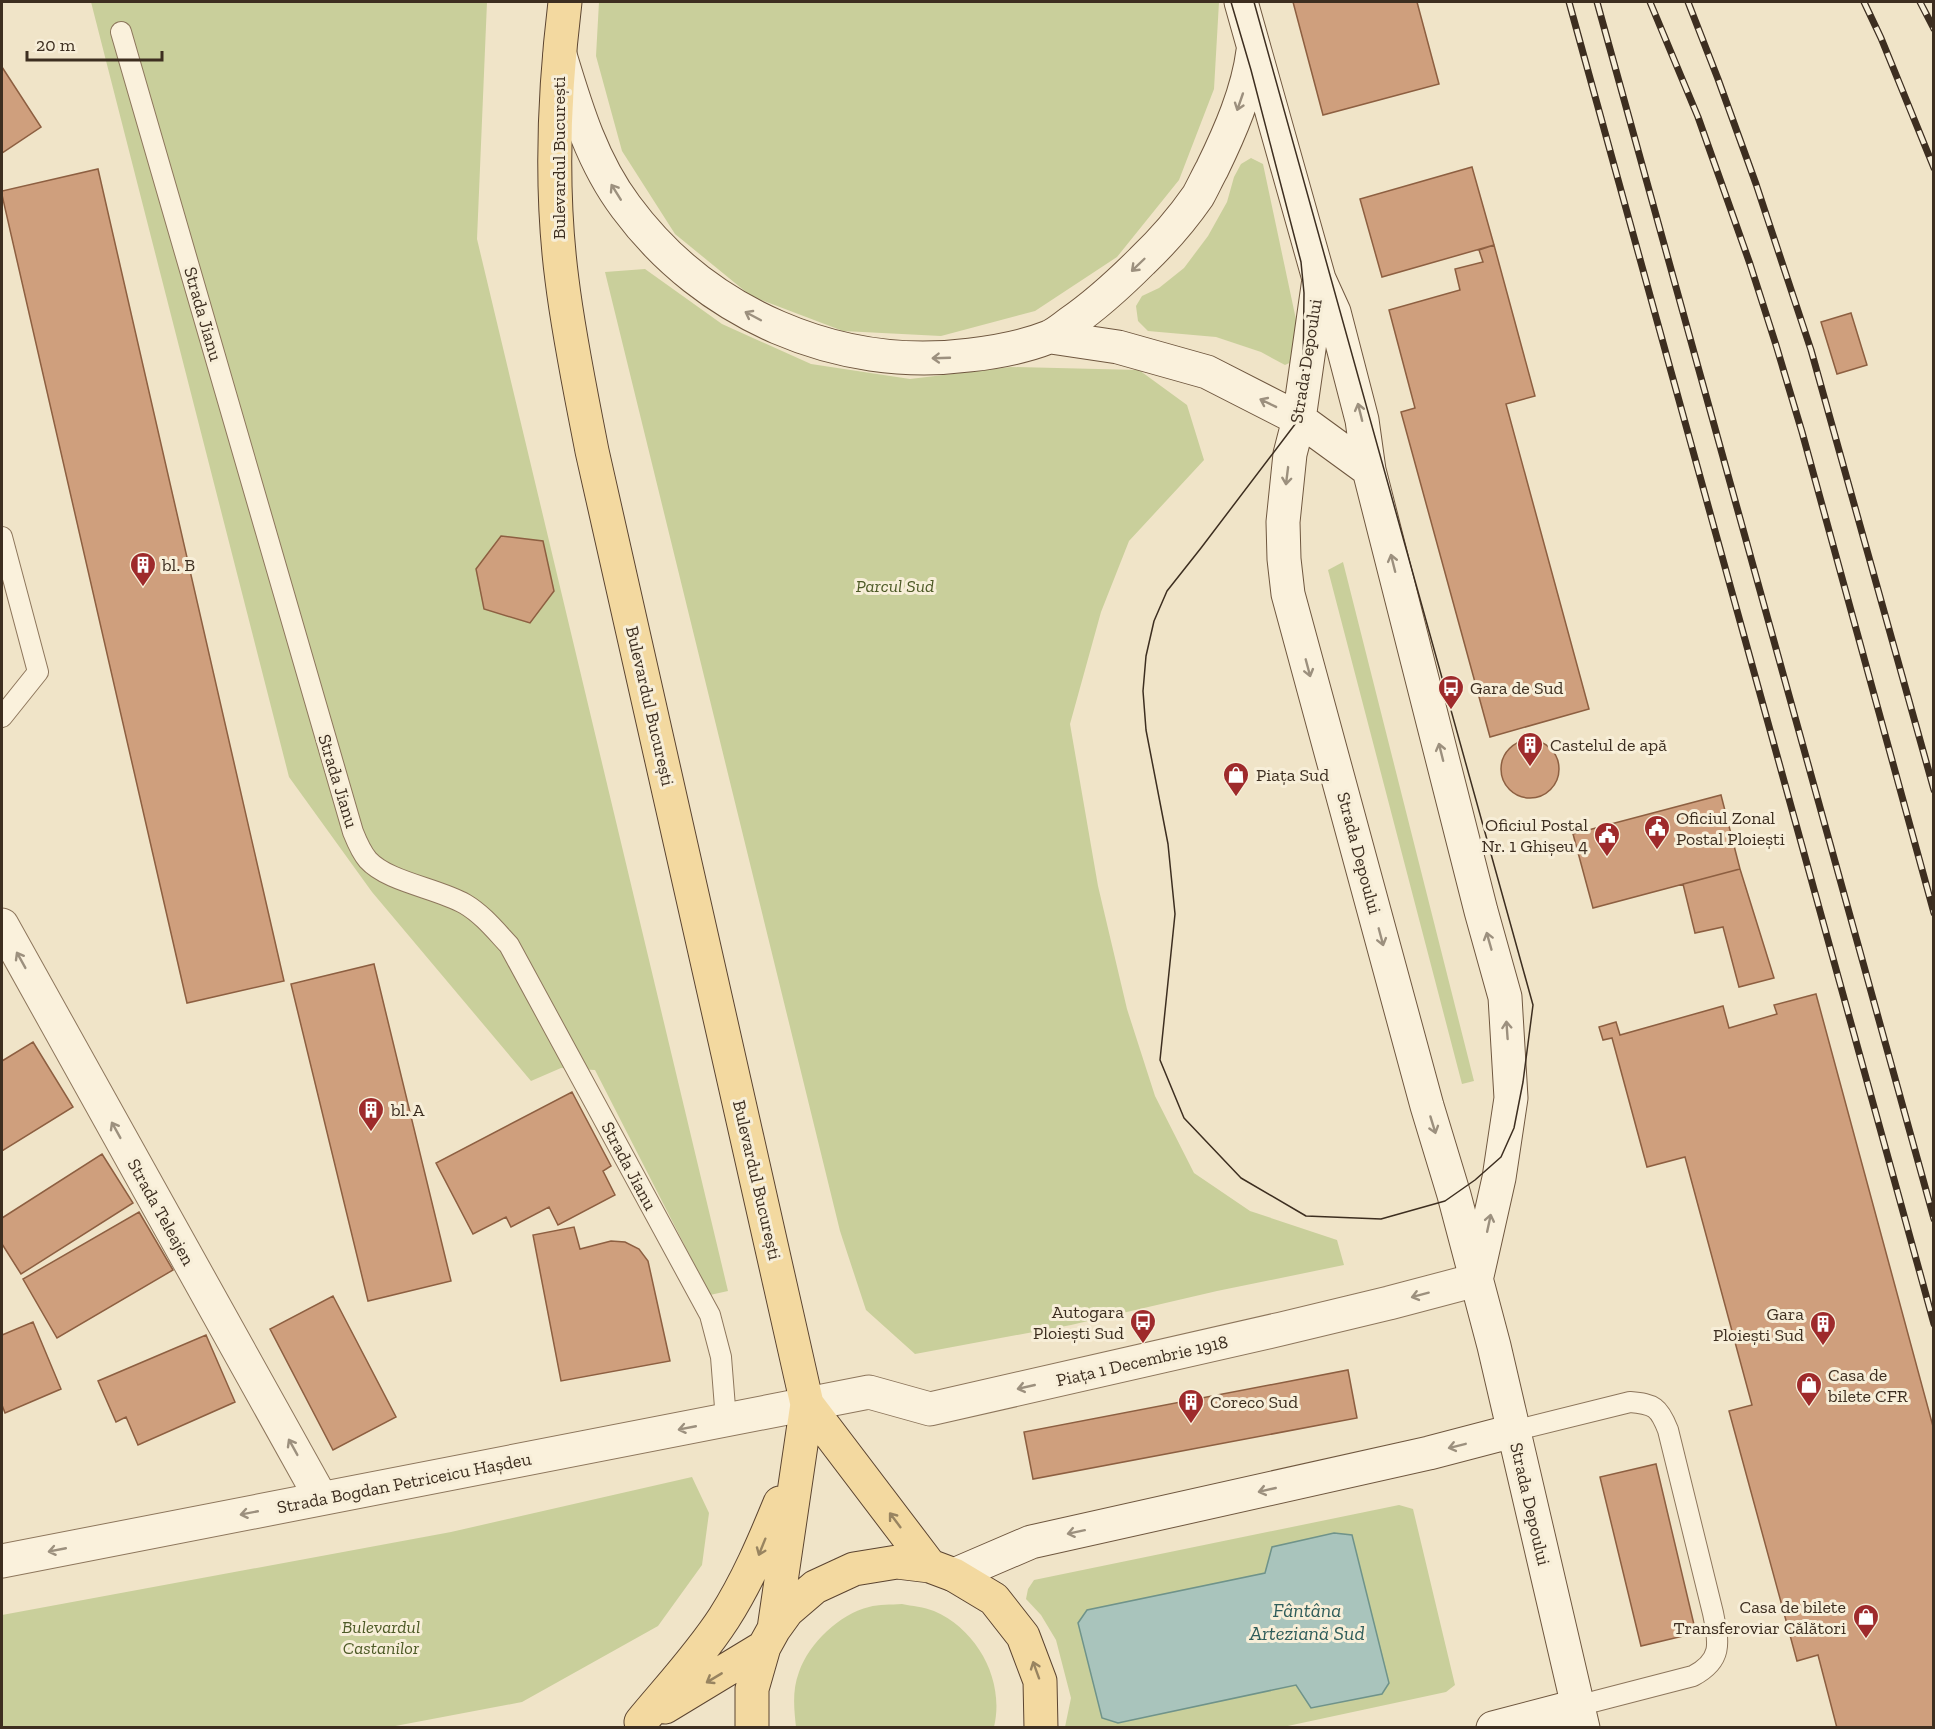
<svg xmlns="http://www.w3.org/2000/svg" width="1935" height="1729" font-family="'Zilla Slab',serif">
<rect width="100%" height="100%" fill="#f0e4c8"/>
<!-- green -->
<path fill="#c9cf9b" d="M91,2H487L477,239L728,1291L710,1295L595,1070L561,1068L531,1081L372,892L289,777Z
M599,2H1219L1214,89L1179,180L1117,257L1035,311L941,336L843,331L751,296L675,234L622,151L596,56Z
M1251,158L1263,164L1298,329V359L1285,365L1261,352L1216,337L1148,331L1138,321L1136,306L1142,296L1159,288L1184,268L1208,236L1227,202L1234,177L1241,164Z
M645,269L722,324L811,364L910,379L1011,367L1139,370L1187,405L1204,460L1129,541L1101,612L1070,724L1098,886L1127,1009L1155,1096L1194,1173L1250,1211L1337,1240L1344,1265L1217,1291L1071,1325L915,1354L866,1310L840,1231L605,272Z
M1343,562L1474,1081L1462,1084L1328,570Z
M692,1477L709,1513L702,1565L658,1626L522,1702L390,1727H2V1615L451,1532Z
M1399,1505L1413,1509L1455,1685L1446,1692L1283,1727H1065L1071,1698L1056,1640L1041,1615L1026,1599L1028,1589L1034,1580Z
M902,1604C912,1606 924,1607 934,1611C978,1630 1005,1681 994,1727H796C794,1709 792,1690 799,1672C809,1643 840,1614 869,1607C879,1604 891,1605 902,1604Z"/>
<!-- water -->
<path fill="#a9c4bc" stroke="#6f938a" stroke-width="1.5" d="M1334,1533L1352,1535L1389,1683L1382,1694L1311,1708L1296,1685L1118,1723L1102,1718L1078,1623L1087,1610L1265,1573L1272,1547Z"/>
<!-- building -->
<path fill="#cf9f7d" stroke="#8d5f41" stroke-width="1.5" d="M1293,2H1417L1439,84L1323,115Z
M2,67L41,127L2,153Z
M1472,167L1494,245L1382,277L1360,199Z
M98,169L284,981L187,1003L2,195V191Z
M1494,245L1535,396L1506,404L1589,709L1490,737L1401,412L1415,408L1389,310L1460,290L1455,269L1483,262L1479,250Z
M1851,313L1867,365L1837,374L1821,322Z
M501,536L543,541L554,591L530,623L484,609L476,569Z
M1501 769a29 29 0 1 1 58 0a29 29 0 1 1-58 0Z
M1721,795L1740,869L1593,908L1573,834Z
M1740,869L1774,978L1739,987L1723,927L1695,933L1683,884Z
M374,964L451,1281L368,1301L291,984Z
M1816,994L1934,1430V1728H1837L1818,1655L1797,1661L1729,1411L1752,1405L1685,1157L1647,1167L1612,1038L1603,1040L1599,1027L1616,1022L1620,1035L1723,1006L1729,1028L1777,1014L1774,1005Z
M33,1042L73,1107L2,1151V1061Z
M572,1092L611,1166L603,1171L615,1195L558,1225L549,1207L511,1227L506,1217L473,1234L436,1163Z
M102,1154L133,1203L21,1274L2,1244V1218Z
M139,1212L173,1270L57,1338L23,1279Z
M574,1227L580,1249L611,1241L625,1242L639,1249L648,1261L670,1361L561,1381L533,1235Z
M333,1296L396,1417L333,1450L270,1329Z
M33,1322L61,1389L5,1413L2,1405V1335Z
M206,1335L235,1402L138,1445L126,1417L116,1422L98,1381Z
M1348,1370L1357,1418L1033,1479L1024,1432Z
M1656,1464L1696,1633L1641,1646L1600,1477Z"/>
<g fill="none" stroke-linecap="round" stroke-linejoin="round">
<defs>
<path id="service" d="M121,32L353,832C357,842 361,852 368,860C388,882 437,888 465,904C482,914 495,930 509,945L710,1315L721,1357L726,1420
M2,537L38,672L2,717
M1513,1431L1630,1402C1654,1404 1659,1407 1668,1430L1713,1613C1719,1643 1723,1660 1693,1676L1577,1706"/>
<path id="minor" d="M2,925L321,1498"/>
<path id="tertiary" d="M2,1561L869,1392L930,1409L1281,1329L1389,1303L1476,1280"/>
<path id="secondary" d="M1241,2L1319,279L1334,312L1362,420L1369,470L1481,911L1505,997L1511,1098L1499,1178L1477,1276
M560,55C576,108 592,162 626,207C705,314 838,372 970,355C996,352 1024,347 1049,337C1056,334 1063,328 1070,323C1096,305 1119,284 1142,261C1163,241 1182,219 1198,196C1203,187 1207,178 1212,169C1230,132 1248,91 1253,51
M1319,279L1299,419L1290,454L1283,522L1284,559L1288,594L1427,1106L1454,1195L1494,1346L1583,1728
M1051,337L1118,347L1207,372L1299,419L1369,470
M954,1575L1031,1542L1429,1453L1513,1431
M1493,1728L1577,1706"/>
<path id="primary" d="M565,2C554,93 550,188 562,280C569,337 581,394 592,451L807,1404L774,1629
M807,1404L930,1566
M665,1707L764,1647
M641,1722C669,1688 700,1655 724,1618C747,1582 764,1542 780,1503
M752,1728V1689L764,1647L774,1629L787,1611L815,1587L854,1569L897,1562L930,1566L954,1575L994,1599L1023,1636L1040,1681L1041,1728"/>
</defs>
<!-- service casing -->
<use href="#service" stroke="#8d765c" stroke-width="22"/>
<!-- minor casing -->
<use href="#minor" stroke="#8d765c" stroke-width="35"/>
<!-- tertiary casing -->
<use href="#tertiary" stroke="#8d765c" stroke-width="35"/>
<!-- secondary casing -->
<use href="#secondary" stroke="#6f573f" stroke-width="35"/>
<!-- primary casing -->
<use href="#primary" stroke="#5b4430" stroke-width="35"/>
<!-- service -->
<use href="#service" stroke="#faf1dc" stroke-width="20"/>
<!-- minor -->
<use href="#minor" stroke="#faf1dc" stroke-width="33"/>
<!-- tertiary -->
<use href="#tertiary" stroke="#faf1dc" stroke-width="33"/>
<!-- secondary -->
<use href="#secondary" stroke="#faf1dc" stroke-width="33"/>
<!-- primary -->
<use href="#primary" stroke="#f3d9a0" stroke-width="33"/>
<!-- tram -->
<path stroke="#3d2e20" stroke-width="1.5" d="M1231,2L1251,70L1301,262L1304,293L1303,380L1299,419L1201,548L1167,591L1154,621L1146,656L1143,691L1146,730L1168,844L1175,914L1160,1060L1184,1118L1241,1178L1306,1216L1381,1219L1445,1201L1475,1180L1501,1157L1514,1128L1523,1082L1533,1005L1254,2"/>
<defs>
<path id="rail" d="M1569,2L1934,1324
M1597,2L1934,1219
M1650,2L1698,117L1750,264L1776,345L1802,432L1934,913
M1688,2L1718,79L1756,184L1811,350L1934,790
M1864,2L1881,38L1934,168
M1920,2L1934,29"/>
</defs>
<!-- rail casing -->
<use href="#rail" stroke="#3d2e20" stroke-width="7"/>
<!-- rail -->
<use href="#rail" stroke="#f7eed8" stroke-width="4.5" stroke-dasharray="14" stroke-linecap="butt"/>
</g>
<!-- one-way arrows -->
<defs><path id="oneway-shaft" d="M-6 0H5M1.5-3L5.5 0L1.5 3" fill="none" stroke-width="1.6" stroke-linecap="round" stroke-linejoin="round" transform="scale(1.5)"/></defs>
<g stroke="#9c907e">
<use href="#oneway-shaft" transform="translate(1240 102) rotate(109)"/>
<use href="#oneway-shaft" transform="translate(616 192) rotate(-122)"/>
<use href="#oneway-shaft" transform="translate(1138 265) rotate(136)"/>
<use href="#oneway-shaft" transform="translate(753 316) rotate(-152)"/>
<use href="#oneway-shaft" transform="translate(941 358) rotate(178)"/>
<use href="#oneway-shaft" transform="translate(1268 403) rotate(-154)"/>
<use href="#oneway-shaft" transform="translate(1360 412) rotate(-104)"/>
<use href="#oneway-shaft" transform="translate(1287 476) rotate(97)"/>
<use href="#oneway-shaft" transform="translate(1393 563) rotate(-104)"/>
<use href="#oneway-shaft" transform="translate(1308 668) rotate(75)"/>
<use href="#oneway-shaft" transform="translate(1441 752) rotate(-104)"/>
<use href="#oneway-shaft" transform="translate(1381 937) rotate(75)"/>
<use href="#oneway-shaft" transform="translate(1489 941) rotate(-106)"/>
<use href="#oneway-shaft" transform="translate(21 960) rotate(-119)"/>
<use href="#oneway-shaft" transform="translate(1507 1030) rotate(-94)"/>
<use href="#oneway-shaft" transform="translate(1433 1125) rotate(73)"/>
<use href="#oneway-shaft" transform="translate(116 1130) rotate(-119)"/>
<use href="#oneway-shaft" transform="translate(1489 1223) rotate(-78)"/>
<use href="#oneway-shaft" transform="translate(1420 1295) rotate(165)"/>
<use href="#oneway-shaft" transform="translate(1026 1387) rotate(167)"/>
<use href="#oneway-shaft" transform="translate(687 1428) rotate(169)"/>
<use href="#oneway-shaft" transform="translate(1457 1446) rotate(166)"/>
<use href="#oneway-shaft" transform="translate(293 1447) rotate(-119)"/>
<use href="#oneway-shaft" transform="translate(1267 1490) rotate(167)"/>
<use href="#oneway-shaft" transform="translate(249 1513) rotate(169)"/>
<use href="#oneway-shaft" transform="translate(1076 1532) rotate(168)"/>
<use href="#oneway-shaft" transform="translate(57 1550) rotate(169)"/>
</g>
<g stroke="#988460">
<use href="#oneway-shaft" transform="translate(895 1520) rotate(-127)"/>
<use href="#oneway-shaft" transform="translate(762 1547) rotate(112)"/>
<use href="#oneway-shaft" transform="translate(1036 1670) rotate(-110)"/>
<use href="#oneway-shaft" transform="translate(714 1678) rotate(149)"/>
</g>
<!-- icons -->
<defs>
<symbol id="building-pin" viewBox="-11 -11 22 30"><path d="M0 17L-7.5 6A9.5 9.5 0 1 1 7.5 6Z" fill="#9e2a2b" stroke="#f7eed8"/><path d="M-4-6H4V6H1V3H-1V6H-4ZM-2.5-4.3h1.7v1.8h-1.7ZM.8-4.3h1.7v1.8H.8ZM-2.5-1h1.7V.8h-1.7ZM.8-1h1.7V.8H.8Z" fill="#fff"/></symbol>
<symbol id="bus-pin" viewBox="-11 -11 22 30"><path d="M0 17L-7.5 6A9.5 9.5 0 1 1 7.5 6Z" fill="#9e2a2b" stroke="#f7eed8"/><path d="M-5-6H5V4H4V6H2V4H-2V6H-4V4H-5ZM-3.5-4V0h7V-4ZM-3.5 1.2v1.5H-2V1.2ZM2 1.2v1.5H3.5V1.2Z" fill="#fff"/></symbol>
<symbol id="shop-pin" viewBox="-11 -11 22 30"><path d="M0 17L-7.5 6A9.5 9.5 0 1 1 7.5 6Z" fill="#9e2a2b" stroke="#f7eed8"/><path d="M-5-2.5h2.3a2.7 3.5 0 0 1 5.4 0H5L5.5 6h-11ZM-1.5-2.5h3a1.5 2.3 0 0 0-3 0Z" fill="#fff"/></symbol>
<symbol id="civic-pin" viewBox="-11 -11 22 30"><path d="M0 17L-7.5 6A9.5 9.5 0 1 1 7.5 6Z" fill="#9e2a2b" stroke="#f7eed8"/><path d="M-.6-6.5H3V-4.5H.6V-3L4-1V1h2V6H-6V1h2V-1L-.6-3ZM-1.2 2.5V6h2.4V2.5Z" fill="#fff"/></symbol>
</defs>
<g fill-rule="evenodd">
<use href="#building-pin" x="128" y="550" width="30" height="40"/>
<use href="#bus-pin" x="1436" y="673" width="30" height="40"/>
<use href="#building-pin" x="1515" y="730" width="30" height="40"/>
<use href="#shop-pin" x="1221" y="760" width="30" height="40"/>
<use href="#civic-pin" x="1642" y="813" width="30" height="40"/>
<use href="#civic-pin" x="1592" y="820" width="30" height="40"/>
<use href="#building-pin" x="356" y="1095" width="30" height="40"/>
<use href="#bus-pin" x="1128" y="1307" width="30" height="40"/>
<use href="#building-pin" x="1808" y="1309" width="30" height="40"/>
<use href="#shop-pin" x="1794" y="1370" width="30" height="40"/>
<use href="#building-pin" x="1176" y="1387" width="30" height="40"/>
<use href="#shop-pin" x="1851" y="1602" width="30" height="40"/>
</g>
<g text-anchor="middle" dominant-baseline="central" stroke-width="6" stroke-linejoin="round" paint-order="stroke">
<!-- street labels -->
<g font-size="18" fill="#3d2e20" stroke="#f7eed8">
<text transform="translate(559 158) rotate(-90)">Bulevardul București</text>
<text transform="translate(203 314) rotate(74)">Strada Jianu</text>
<text transform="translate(1306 361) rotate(-81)">Strada Depoului</text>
<text transform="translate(650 706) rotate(77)">Bulevardul București</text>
<text transform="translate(338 781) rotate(73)">Strada Jianu</text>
<text transform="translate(1359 853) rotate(75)">Strada Depoului</text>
<text transform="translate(629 1166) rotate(62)">Strada Jianu</text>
<text transform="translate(757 1180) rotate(77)">Bulevardul București</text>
<text transform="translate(161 1212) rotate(61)">Strada Teleajen</text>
<text transform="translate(1142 1361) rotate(-13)">Piața 1 Decembrie 1918</text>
<text transform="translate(404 1483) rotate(-11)">Strada Bogdan Petriceicu Hașdeu</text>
<text transform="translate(1530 1504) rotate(77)">Strada Depoului</text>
</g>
<!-- poi labels -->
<g font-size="18" fill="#3d2e20" stroke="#f7eed8" text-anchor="start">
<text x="162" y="565">bl. B</text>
<text x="1470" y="688">Gara de Sud</text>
<text x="1550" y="745">Castelul de apă</text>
<text x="1256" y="775">Piața Sud</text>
<text x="1676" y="818">Oficiul Zonal<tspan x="1676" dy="21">Postal Ploiești</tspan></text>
<text x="1588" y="825" text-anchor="end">Oficiul Postal<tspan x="1588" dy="21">Nr. 1 Ghișeu 4</tspan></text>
<text x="391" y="1110">bl. A</text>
<text x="1124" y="1312" text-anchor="end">Autogara<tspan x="1124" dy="21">Ploiești Sud</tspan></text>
<text x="1804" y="1314" text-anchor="end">Gara<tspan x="1804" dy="21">Ploiești Sud</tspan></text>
<text x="1828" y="1375">Casa de<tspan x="1828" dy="21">bilete CFR</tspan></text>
<text x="1210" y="1402">Coreco Sud</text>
<text x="1846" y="1607" text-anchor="end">Casa de bilete<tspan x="1846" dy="21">Transferoviar Călători</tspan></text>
</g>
<!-- park labels -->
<g font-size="18" font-style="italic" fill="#4d5a26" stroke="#f7eed8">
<text x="895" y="586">Parcul Sud</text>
<text x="381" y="1627">Bulevardul<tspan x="381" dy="21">Castanilor</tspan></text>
</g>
<!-- water labels -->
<g font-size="20" font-style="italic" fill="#2f5d5a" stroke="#f7eed8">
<text x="1307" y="1610">Fântâna<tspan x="1307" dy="23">Arteziană Sud</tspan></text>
</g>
</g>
<!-- border -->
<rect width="1935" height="1729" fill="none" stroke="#3d2e20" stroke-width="6"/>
<!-- scale -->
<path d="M27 51v9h135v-9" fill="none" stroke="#3d2e20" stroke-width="3"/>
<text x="36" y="51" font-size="18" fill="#3d2e20" stroke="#f7eed8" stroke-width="4.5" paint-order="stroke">20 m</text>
</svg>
